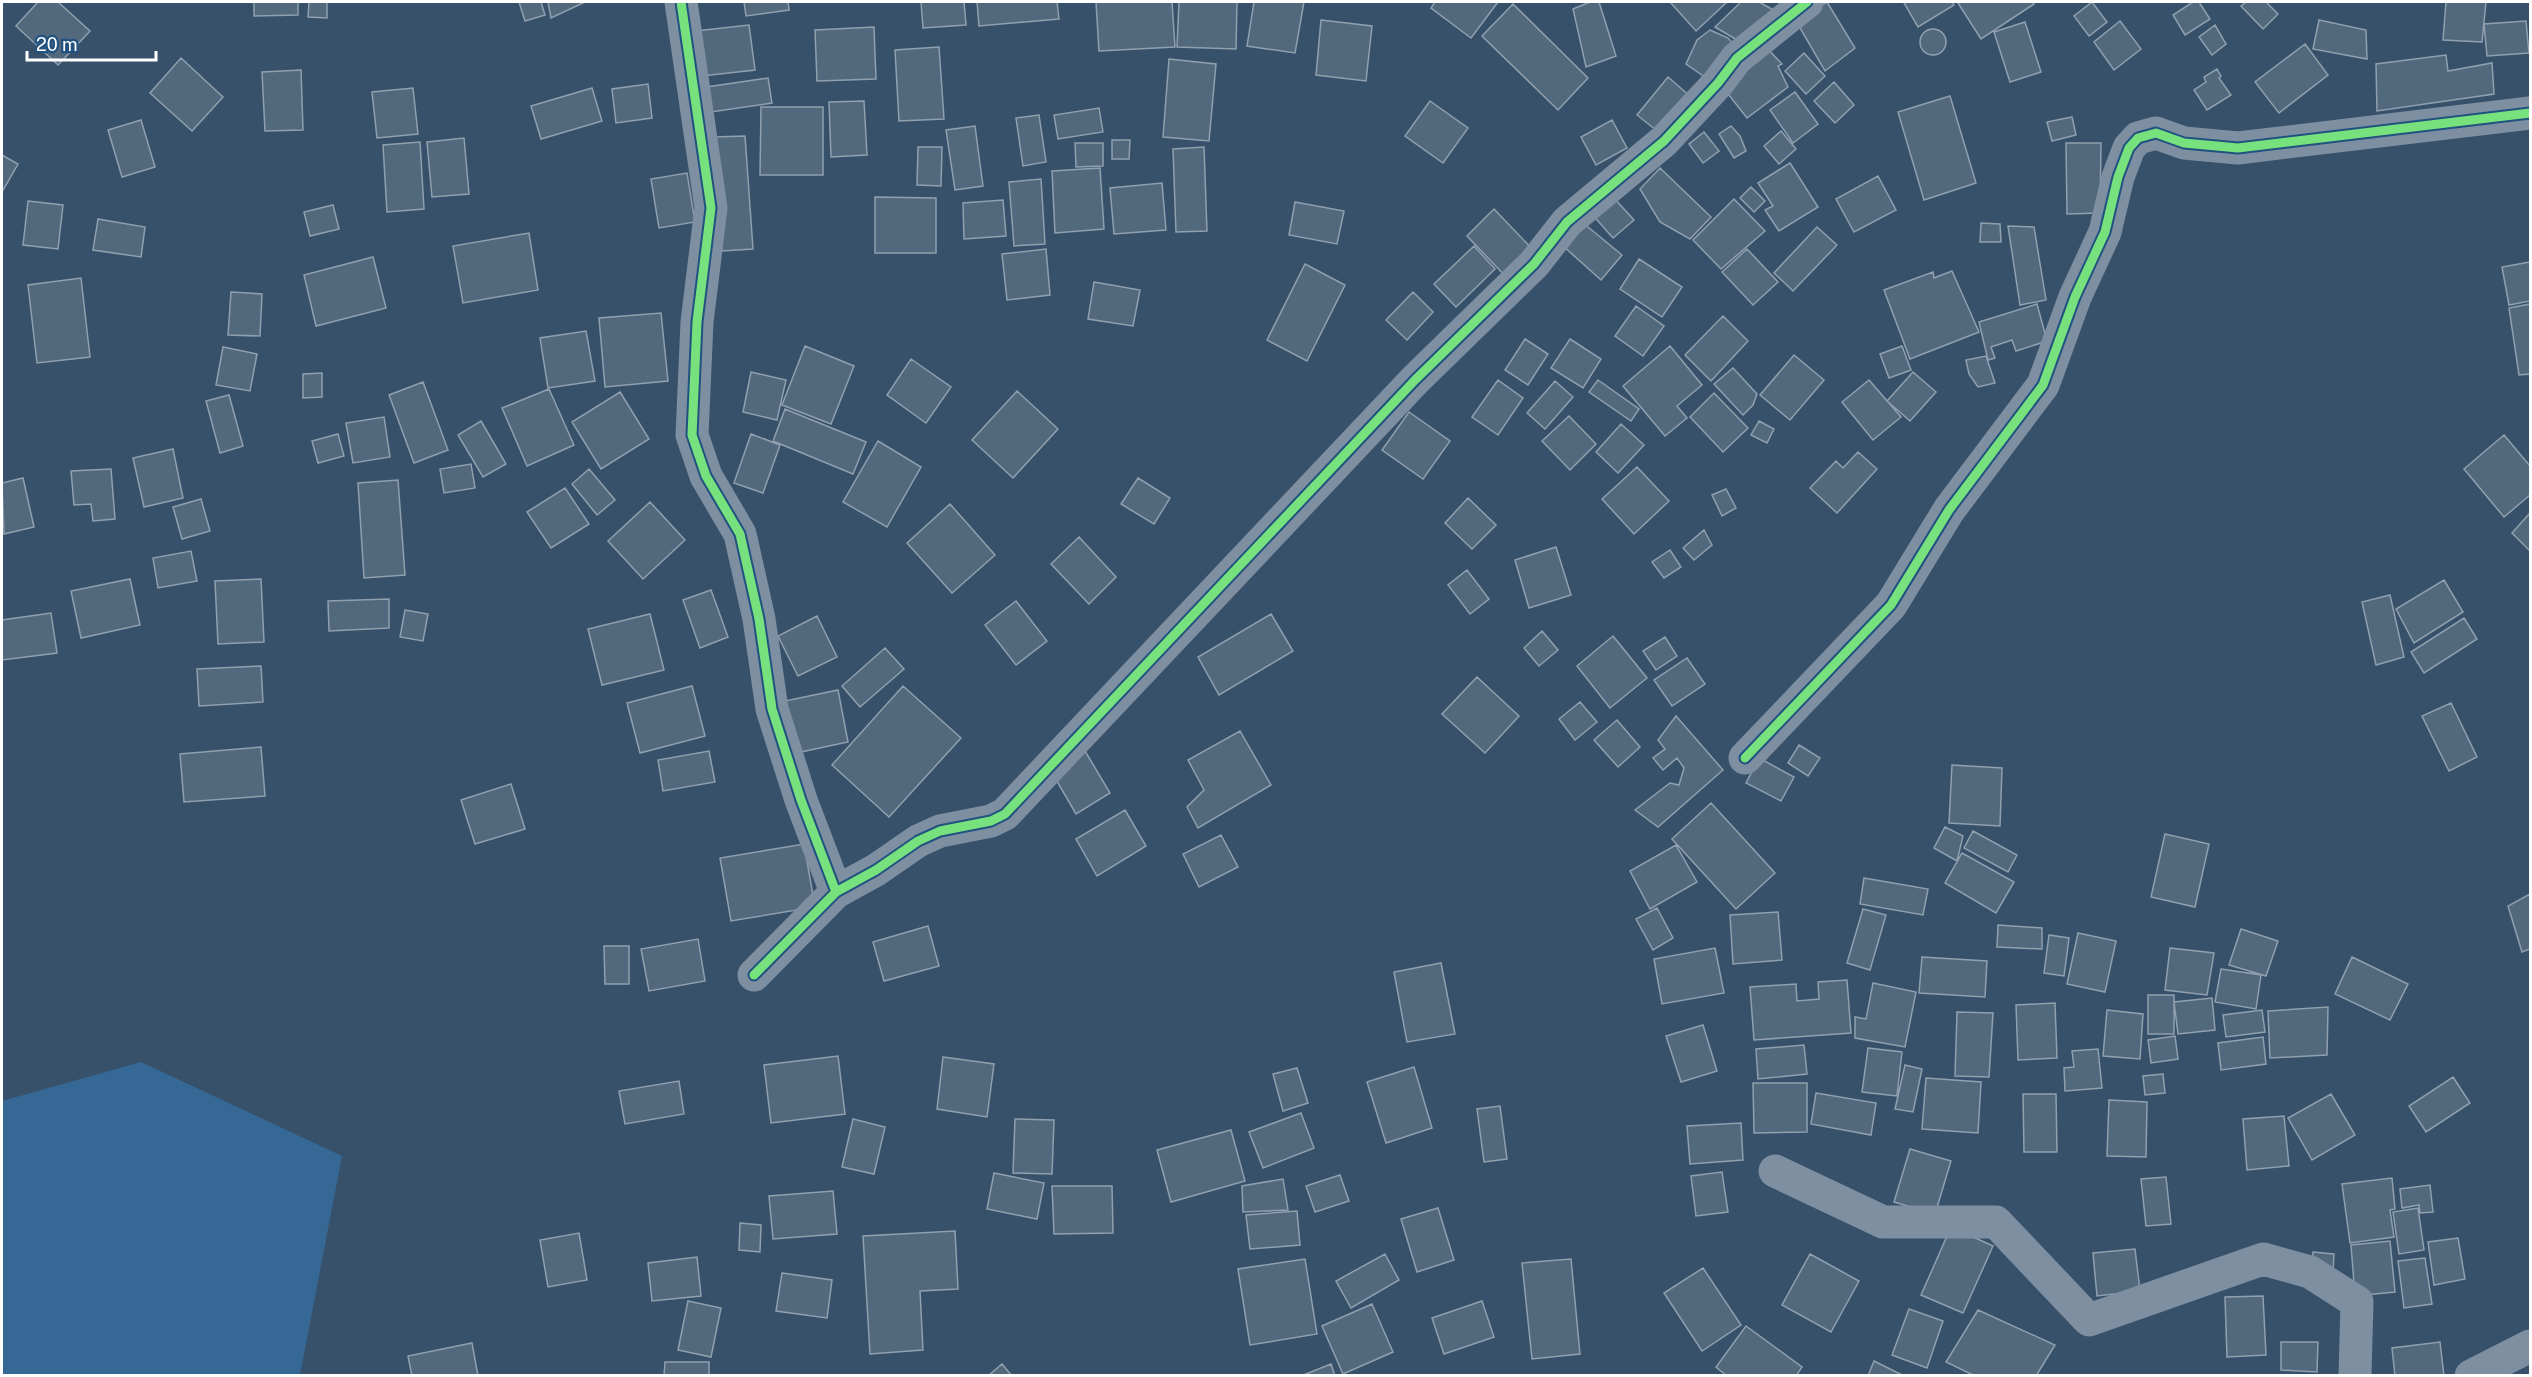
<svg xmlns="http://www.w3.org/2000/svg" width="2532" height="1377" font-family="'Public Sans',sans-serif">
<rect width="100%" height="100%" fill="#37516a"/>
<!-- green -->
<path fill="#366896" d="M141,1062L342,1156L300,1375H2V1101Z"/>
<!-- building -->
<path fill="#52687c" stroke="#90a0af" stroke-width="1.5" d="M38,2H58L90,31L58,65L16,26Z
M254,2H298V15L254,16Z
M309,2H327V18L308,17Z
M519,2H541L545,15L525,21Z
M548,2H585L551,18Z
M744,2H788L789,10L746,16Z
M921,2H964L966,25L923,28Z
M977,2H1057L1059,19L979,26Z
M1096,2H1172L1175,47L1099,51Z
M1179,2H1237L1236,49L1177,47Z
M1254,2H1304L1295,53L1247,46Z
M1435,2H1498L1471,38L1431,8Z
M1590,2H1599L1616,56L1586,67L1573,9Z
M1670,2H1727L1696,31Z
M1741,2H1759L1777,12L1744,44L1715,27Z
M1827,2L1855,48L1825,71L1796,21Z
M1907,2H1952L1954,5L1918,27L1904,3Z
M1960,2H2033L2034,4L1981,39L1958,3Z
M2092,2L2107,22L2089,36L2074,16Z
M2193,2H2199L2210,19L2185,35L2173,15Z
M2246,2H2266L2278,14L2263,29L2241,6Z
M2446,2H2486L2482,42L2443,40Z
M1513,4L1588,78L1558,110L1482,36Z
M1321,20L1372,26L1366,81L1316,75Z
M2319,20L2366,30L2367,59L2313,49Z
M2120,21L2141,49L2114,70L2094,42Z
M2526,21L2529,53L2487,56L2484,24Z
M2025,22L2041,72L2010,82L1994,32Z
M749,25L755,70L702,76L696,31Z
M2215,25L2226,44L2212,55L2199,37Z
M874,27L876,79L817,81L815,30Z
M1920 42a13 13 0 1 1 26 0a13 13 0 1 1-26 0Z
M1710,30L1728,38L1739,50L1715,84L1686,64L1697,40Z
M1761,42L1782,64L1778,66L1788,87L1747,118L1721,85Z
M2305,44L2328,75L2279,113L2255,82Z
M939,47L944,119L899,121L895,50Z
M1804,53L1825,76L1806,94L1785,71Z
M2446,55L2448,71L2492,63L2494,94L2377,111L2376,64Z
M181,58L223,97L192,131L150,93Z
M1169,59L1216,64L1209,141L1163,137Z
M2217,69L2221,76L2219,78L2231,95L2207,110L2194,90L2206,82L2204,77Z
M301,70L303,130L265,131L262,72Z
M1668,77L1691,97L1661,134L1637,115Z
M768,78L772,103L711,112L707,87Z
M1834,82L1854,105L1835,123L1814,101Z
M648,84L652,118L616,123L612,89Z
M413,88L418,134L377,138L372,92Z
M592,88L602,121L541,139L531,106Z
M1795,92L1818,124L1793,143L1770,110Z
M1950,96L1976,183L1924,200L1898,112Z
M864,101L867,155L831,157L829,102Z
M1430,101L1468,128L1443,163L1405,136Z
M761,107H823V175H760Z
M1099,108L1103,132L1058,139L1054,115Z
M1039,115L1046,162L1023,166L1016,118Z
M2072,117L2076,135L2052,141L2047,122Z
M141,120L155,167L122,177L108,130Z
M1612,120L1627,148L1596,165L1581,137Z
M975,126L983,186L955,190L946,130Z
M1731,126L1740,136L1746,151L1734,158L1719,134Z
M1781,131L1796,149L1779,164L1764,146Z
M1704,132L1719,151L1703,163L1689,144Z
M745,136L753,249L722,251L713,137Z
M464,138L469,194L432,197L427,142Z
M1112,140H1130L1129,159H1112Z
M420,142L424,209L387,212L383,145Z
M1075,143H1103V166L1076,167Z
M2066,143H2101L2100,213L2067,214Z
M918,147H942L941,186L917,185Z
M1204,147L1207,231L1176,232L1173,149Z
M2,155L18,164L2,192Z
M1790,163L1818,207L1779,231L1765,210L1773,206L1758,183Z
M1100,168L1104,229L1055,233L1052,171Z
M1660,168L1711,217L1690,239L1660,222L1640,189Z
M687,173L695,222L659,228L651,179Z
M1878,176L1896,210L1854,232L1836,199Z
M1041,179L1045,244L1014,246L1009,182Z
M1162,183L1166,230L1114,234L1110,188Z
M1751,187L1765,201L1754,212L1740,198Z
M1612,196L1634,220L1613,238L1591,213Z
M875,197L936,198V253H875Z
M1734,199L1765,231L1721,269L1693,240Z
M1003,200L1006,236L964,239L963,203Z
M28,201L63,205L58,249L23,245Z
M1295,202L1344,211L1337,244L1289,235Z
M333,205L339,229L310,236L304,212Z
M1494,209L1537,254L1509,280L1467,236Z
M98,219L145,227L141,257L93,250Z
M1582,222L1622,255L1601,280L1562,245Z
M1981,223L2000,224L2001,242H1980Z
M2008,226L2034,227L2046,300L2020,305Z
M1817,227L1837,245L1793,291L1774,273Z
M529,233L538,290L463,303L453,246Z
M1474,246L1495,269L1456,307L1434,284Z
M1046,249L1050,295L1007,300L1002,254Z
M1747,249L1778,282L1753,305L1722,272Z
M373,257L386,308L316,326L304,275Z
M1639,259L1682,287L1662,317L1620,289Z
M2530,262V301L2509,305L2502,267Z
M1305,264L1345,285L1307,361L1267,340Z
M1952,271L1979,332L1910,359L1884,290L1933,272L1934,278Z
M81,278L90,357L37,363L28,285Z
M1094,282L1140,290L1133,326L1088,319Z
M231,292L262,294L260,336L228,335Z
M1413,292L1433,312L1407,340L1386,320Z
M2037,304L2047,341L2016,351L2012,340L1991,347L1995,358L1988,360L1979,322Z
M2530,304V374L2519,375L2509,308Z
M1636,306L1664,326L1643,356L1615,336Z
M661,313L668,381L605,387L599,318Z
M1723,316L1748,341L1711,381L1685,355Z
M586,331L595,381L548,388L540,338Z
M1525,339L1548,354L1528,385L1505,370Z
M1570,339L1601,359L1583,388L1551,368Z
M805,346L854,366L831,424L782,405Z
M1670,346L1702,385L1677,406L1687,418L1665,436L1623,386Z
M1902,346L1911,370L1889,378L1880,354Z
M223,347L257,354L250,391L216,385Z
M1794,355L1824,380L1790,420L1760,395Z
M1986,356L1995,383L1978,387L1969,374L1966,360Z
M911,359L951,387L926,423L887,395Z
M1733,368L1757,394L1753,405L1743,415L1714,384Z
M751,372L786,380L777,420L743,412Z
M1913,372L1936,392L1910,421L1887,401Z
M322,373V397L303,398V374Z
M1498,380L1523,398L1498,435L1472,417Z
M1598,380L1639,409L1631,421L1589,392Z
M1869,380L1901,417L1873,440L1842,402Z
M1555,381L1573,397L1545,429L1527,413Z
M423,382L448,450L414,463L389,395Z
M549,389L574,445L527,466L502,408Z
M1017,391L1058,429L1013,478L972,440Z
M620,392L649,439L601,469L572,422Z
M1714,393L1748,428L1723,452L1690,417Z
M229,395L243,446L220,453L206,401Z
M785,409L866,442L853,474L773,441Z
M1409,412L1450,441L1423,479L1382,450Z
M1569,416L1596,444L1570,470L1542,441Z
M384,417L390,457L353,463L346,423Z
M481,421L506,464L483,477L458,435Z
M1759,421L1774,429L1767,443L1751,435Z
M1621,424L1644,445L1618,473L1596,452Z
M338,434L344,456L318,463L312,441Z
M751,434L780,445L763,493L734,483Z
M2504,435L2530,466V495L2504,517L2464,469Z
M878,441L921,467L887,527L843,502Z
M173,449L183,498L144,507L133,458Z
M1858,452L1877,469L1837,513L1810,488L1836,461L1843,468Z
M471,464L475,488L444,493L440,469Z
M1637,467L1669,501L1634,534L1602,499Z
M111,469L115,519L93,521L91,504L74,505L71,471Z
M589,469L615,500L597,515L572,484Z
M23,478L34,527L4,534L2,483Z
M1138,478L1170,498L1154,524L1121,504Z
M398,480L405,575L364,578L358,483Z
M565,488L589,524L551,548L527,512Z
M1726,489L1736,508L1722,516L1712,495Z
M1468,498L1496,525L1472,549L1445,523Z
M201,499L210,531L182,539L173,507Z
M650,502L685,540L643,579L608,541Z
M950,504L995,555L952,593L907,543Z
M2530,513V551L2512,533Z
M1704,530L1712,545L1694,560L1683,548Z
M1079,537L1116,577L1089,604L1051,564Z
M1556,547L1571,595L1529,608L1515,560Z
M1670,550L1681,567L1664,578L1652,562Z
M191,551L197,581L158,588L153,558Z
M1467,570L1489,599L1470,614L1448,585Z
M130,579L140,625L81,638L71,591Z
M261,579L264,642L218,644L215,581Z
M2444,580L2463,612L2414,643L2396,609Z
M711,590L728,637L700,648L683,600Z
M2390,595L2404,657L2376,665L2362,602Z
M389,599V628L329,631L328,601Z
M1016,601L1047,641L1016,665L985,625Z
M405,610L428,614L423,641L400,637Z
M51,613L57,653L2,660V620Z
M650,614L664,670L602,685L588,629Z
M1271,614L1293,651L1219,695L1198,657Z
M817,616L837,657L798,676L778,636Z
M2464,618L2477,639L2424,673L2411,652Z
M1542,631L1558,650L1539,666L1524,648Z
M1613,636L1647,678L1610,708L1577,666Z
M1665,637L1677,656L1656,670L1643,651Z
M885,648L904,669L860,707L842,686Z
M1687,658L1705,684L1672,706L1654,680Z
M261,666L263,702L199,706L197,669Z
M1477,677L1519,716L1485,753L1442,714Z
M692,686L705,736L640,753L627,703Z
M903,686L961,738L889,817L832,765Z
M838,690L848,742L796,753L785,701Z
M1580,702L1597,722L1575,740L1559,719Z
M2451,703L2477,757L2449,771L2422,716Z
M1676,716L1723,770L1658,827L1635,810L1670,783L1679,785L1684,768L1677,758L1663,770L1653,758L1665,749L1658,740Z
M1617,720L1640,747L1618,767L1594,740Z
M1240,731L1271,785L1198,828L1187,807L1204,790L1188,760Z
M1799,745L1820,758L1808,776L1788,763Z
M261,747L265,796L184,802L180,754Z
M709,751L715,782L663,791L658,760Z
M1085,751L1110,793L1076,814L1051,771Z
M1759,758L1794,777L1781,801L1746,783Z
M1952,765L2002,768L2000,826L1949,823Z
M511,784L525,829L475,844L461,800Z
M1711,803L1775,873L1736,909L1672,839Z
M1125,810L1146,846L1097,876L1076,839Z
M1945,827L1963,836L1957,861L1934,848Z
M1973,831L2017,855L2008,872L1964,848Z
M2165,834L2209,844L2195,907L2151,897Z
M1221,835L1238,867L1199,887L1183,854Z
M804,844L815,907L731,921L720,858Z
M1676,845L1697,882L1650,909L1630,871Z
M1962,853L2014,882L1996,913L1945,883Z
M1864,878L1928,889L1923,915L1860,904Z
M2530,894V949L2522,952L2508,906Z
M1657,908L1673,938L1653,950L1636,919Z
M1863,909L1886,915L1870,970L1847,963Z
M1778,912L1782,960L1733,964L1730,915Z
M1998,925L2042,928V949L1997,947Z
M928,926L939,966L884,981L873,942Z
M2241,929L2278,941L2266,976L2229,965Z
M2078,933L2116,941L2105,992L2067,984Z
M2049,935L2069,938L2064,976L2044,973Z
M698,939L705,981L649,991L641,949Z
M604,946H629V984H605Z
M1715,948L1724,993L1662,1004L1654,959Z
M2170,948L2214,953L2207,995L2165,990Z
M1922,957L1987,961L1985,997L1919,993Z
M2352,957L2408,984L2390,1020L2335,994Z
M1441,963L1455,1034L1407,1042L1394,972Z
M2221,969L2261,975L2256,1009L2215,1002Z
M1847,980L1851,1033L1754,1040L1750,987L1796,984L1797,1001L1819,999L1818,982Z
M1873,983L1916,992L1905,1047L1855,1038V1017L1866,1019Z
M2148,995H2174V1034H2148Z
M2212,998L2215,1030L2178,1034L2174,1002Z
M2055,1003L2057,1058L2018,1060L2016,1005Z
M2328,1007L2327,1055L2270,1058L2268,1011Z
M2107,1010L2143,1014L2140,1059L2103,1056Z
M2262,1010L2265,1032L2226,1037L2223,1015Z
M1957,1012L1993,1013L1989,1077L1955,1076Z
M1703,1025L1717,1071L1681,1082L1666,1036Z
M2175,1036L2178,1059L2151,1063L2148,1040Z
M2263,1037L2266,1064L2221,1070L2218,1043Z
M1804,1045L1807,1074L1758,1079L1756,1049Z
M1868,1048L1902,1052L1897,1096L1862,1092Z
M2098,1049L2102,1088L2065,1091L2064,1068L2074,1067L2072,1051Z
M838,1056L845,1114L771,1123L764,1065Z
M943,1057L994,1064L987,1117L937,1109Z
M1905,1065L1922,1069L1913,1112L1895,1109Z
M1414,1067L1432,1128L1386,1143L1367,1082Z
M1297,1068L1308,1103L1283,1111L1273,1074Z
M2163,1074L2165,1093L2145,1095L2143,1076Z
M2453,1077L2470,1103L2426,1132L2409,1106Z
M1926,1078L1981,1082L1978,1133L1922,1129Z
M679,1081L684,1114L625,1124L619,1091Z
M1753,1083H1807V1132L1754,1133Z
M1816,1093L1876,1103L1871,1135L1811,1124Z
M2023,1094H2056L2057,1152H2024Z
M2331,1094L2355,1135L2312,1160L2288,1118Z
M2109,1100L2147,1102L2146,1157L2107,1156Z
M1500,1106L1507,1159L1484,1162L1477,1109Z
M1301,1113L1314,1148L1263,1168L1249,1132Z
M2284,1116L2289,1166L2247,1170L2243,1119Z
M853,1119L885,1127L874,1174L842,1167Z
M1015,1119L1054,1120L1052,1174L1013,1173Z
M1741,1123L1743,1160L1690,1164L1687,1126Z
M1231,1130L1245,1181L1171,1202L1157,1150Z
M1910,1149L1951,1161L1935,1214L1894,1202Z
M1722,1172L1728,1212L1696,1216L1691,1176Z
M994,1173L1044,1183L1037,1219L987,1209Z
M1340,1175L1349,1201L1315,1212L1306,1186Z
M2166,1177L2171,1224L2146,1226L2141,1179Z
M2392,1178L2395,1209L2390,1210L2394,1237L2350,1243L2342,1184Z
M1283,1179L1288,1210L1243,1212L1242,1186Z
M2430,1185L2433,1212L2420,1213L2419,1205L2402,1208L2400,1189Z
M1052,1186H1112L1113,1233L1054,1234Z
M833,1191L837,1234L773,1239L769,1196Z
M1438,1208L1454,1260L1417,1272L1401,1219Z
M2418,1208L2424,1250L2399,1254L2393,1212Z
M1297,1211L1300,1245L1250,1249L1246,1215Z
M740,1223L761,1225L760,1252L739,1250Z
M1951,1227L1993,1246L1963,1313L1921,1295Z
M955,1231L958,1289L920,1291L923,1350L870,1354L863,1236Z
M579,1233L587,1280L548,1287L540,1240Z
M2458,1238L2465,1279L2434,1285L2428,1242Z
M2390,1241L2395,1292L2355,1296L2351,1245Z
M2135,1249L2140,1291L2097,1296L2093,1253Z
M2313,1252L2334,1254L2333,1272L2311,1270Z
M1385,1254L1399,1280L1351,1308L1336,1281Z
M1810,1254L1859,1281L1831,1332L1782,1305Z
M697,1257L701,1296L652,1301L648,1263Z
M2425,1258L2432,1304L2404,1308L2398,1261Z
M1305,1259L1317,1334L1250,1345L1238,1269Z
M1571,1259L1580,1354L1532,1359L1522,1263Z
M1703,1268L1741,1325L1702,1351L1664,1293Z
M782,1273L832,1280L827,1318L776,1311Z
M2263,1296L2266,1355L2227,1357L2225,1297Z
M688,1301L721,1308L711,1357L678,1350Z
M1482,1301L1494,1337L1444,1354L1432,1318Z
M1372,1304L1393,1352L1343,1374L1322,1326Z
M1909,1309L1943,1321L1927,1368L1892,1355Z
M1978,1310L2055,1345L2036,1376H1975L1946,1362Z
M1746,1326L1802,1367L1796,1376H1727L1716,1367Z
M2281,1342H2318L2317,1372L2281,1370Z
M2440,1342L2444,1376H2395L2392,1348Z
M472,1343L478,1376H412L408,1356Z
M1874,1361L1904,1376H1868Z
M665,1362H709V1376H664Z
M1002,1364L1012,1376H988Z
M1331,1364L1335,1376H1301Z"/>
<g fill="none" stroke-linecap="round" stroke-linejoin="round">
<!-- street -->
<path stroke="#7d8fa1" stroke-width="33" d="M681,2L711,208L697,322L692,435L706,476L740,534L759,619L772,709L801,800L836,892
M1745,758L1891,605L1949,510L2043,385L2075,297L2105,232L2118,177L2129,148L2138,138L2156,133L2184,143L2238,148L2530,113
M754,975L836,892L876,870L918,841L940,831L991,821L1005,814L1415,380L1534,264L1567,222L1664,141L1718,83L1737,58L1807,2
M1775,1171L1883,1222H1996L2089,1320L2263,1259L2310,1272L2357,1302L2355,1376
M2471,1376L2530,1346"/>
<defs>
<path id="cycleway" d="M681,2L711,208L697,322L692,435L706,476L740,534L759,619L772,709L801,800L836,892
M1745,758L1891,605L1949,510L2043,385L2075,297L2105,232L2118,177L2129,148L2138,138L2156,133L2184,143L2238,148L2530,113
M754,975L836,892L876,870L918,841L940,831L991,821L1005,814L1415,380L1534,264L1567,222L1664,141L1718,83L1737,58L1807,2"/>
</defs>
<!-- cycleway casing -->
<use href="#cycleway" stroke="#22527f" stroke-width="13"/>
<!-- cycleway -->
<use href="#cycleway" stroke="#77e17e" stroke-width="9"/>
</g>
<!-- border -->
<rect width="2532" height="1377" fill="none" stroke="#ffffff" stroke-width="6"/>
<!-- scale -->
<path d="M27 51v9h129v-9" fill="none" stroke="#ffffff" stroke-width="3"/>
<text x="36" y="51" font-size="18" fill="#ffffff" stroke="#22527f" stroke-width="4.5" paint-order="stroke">20 m</text>
</svg>
